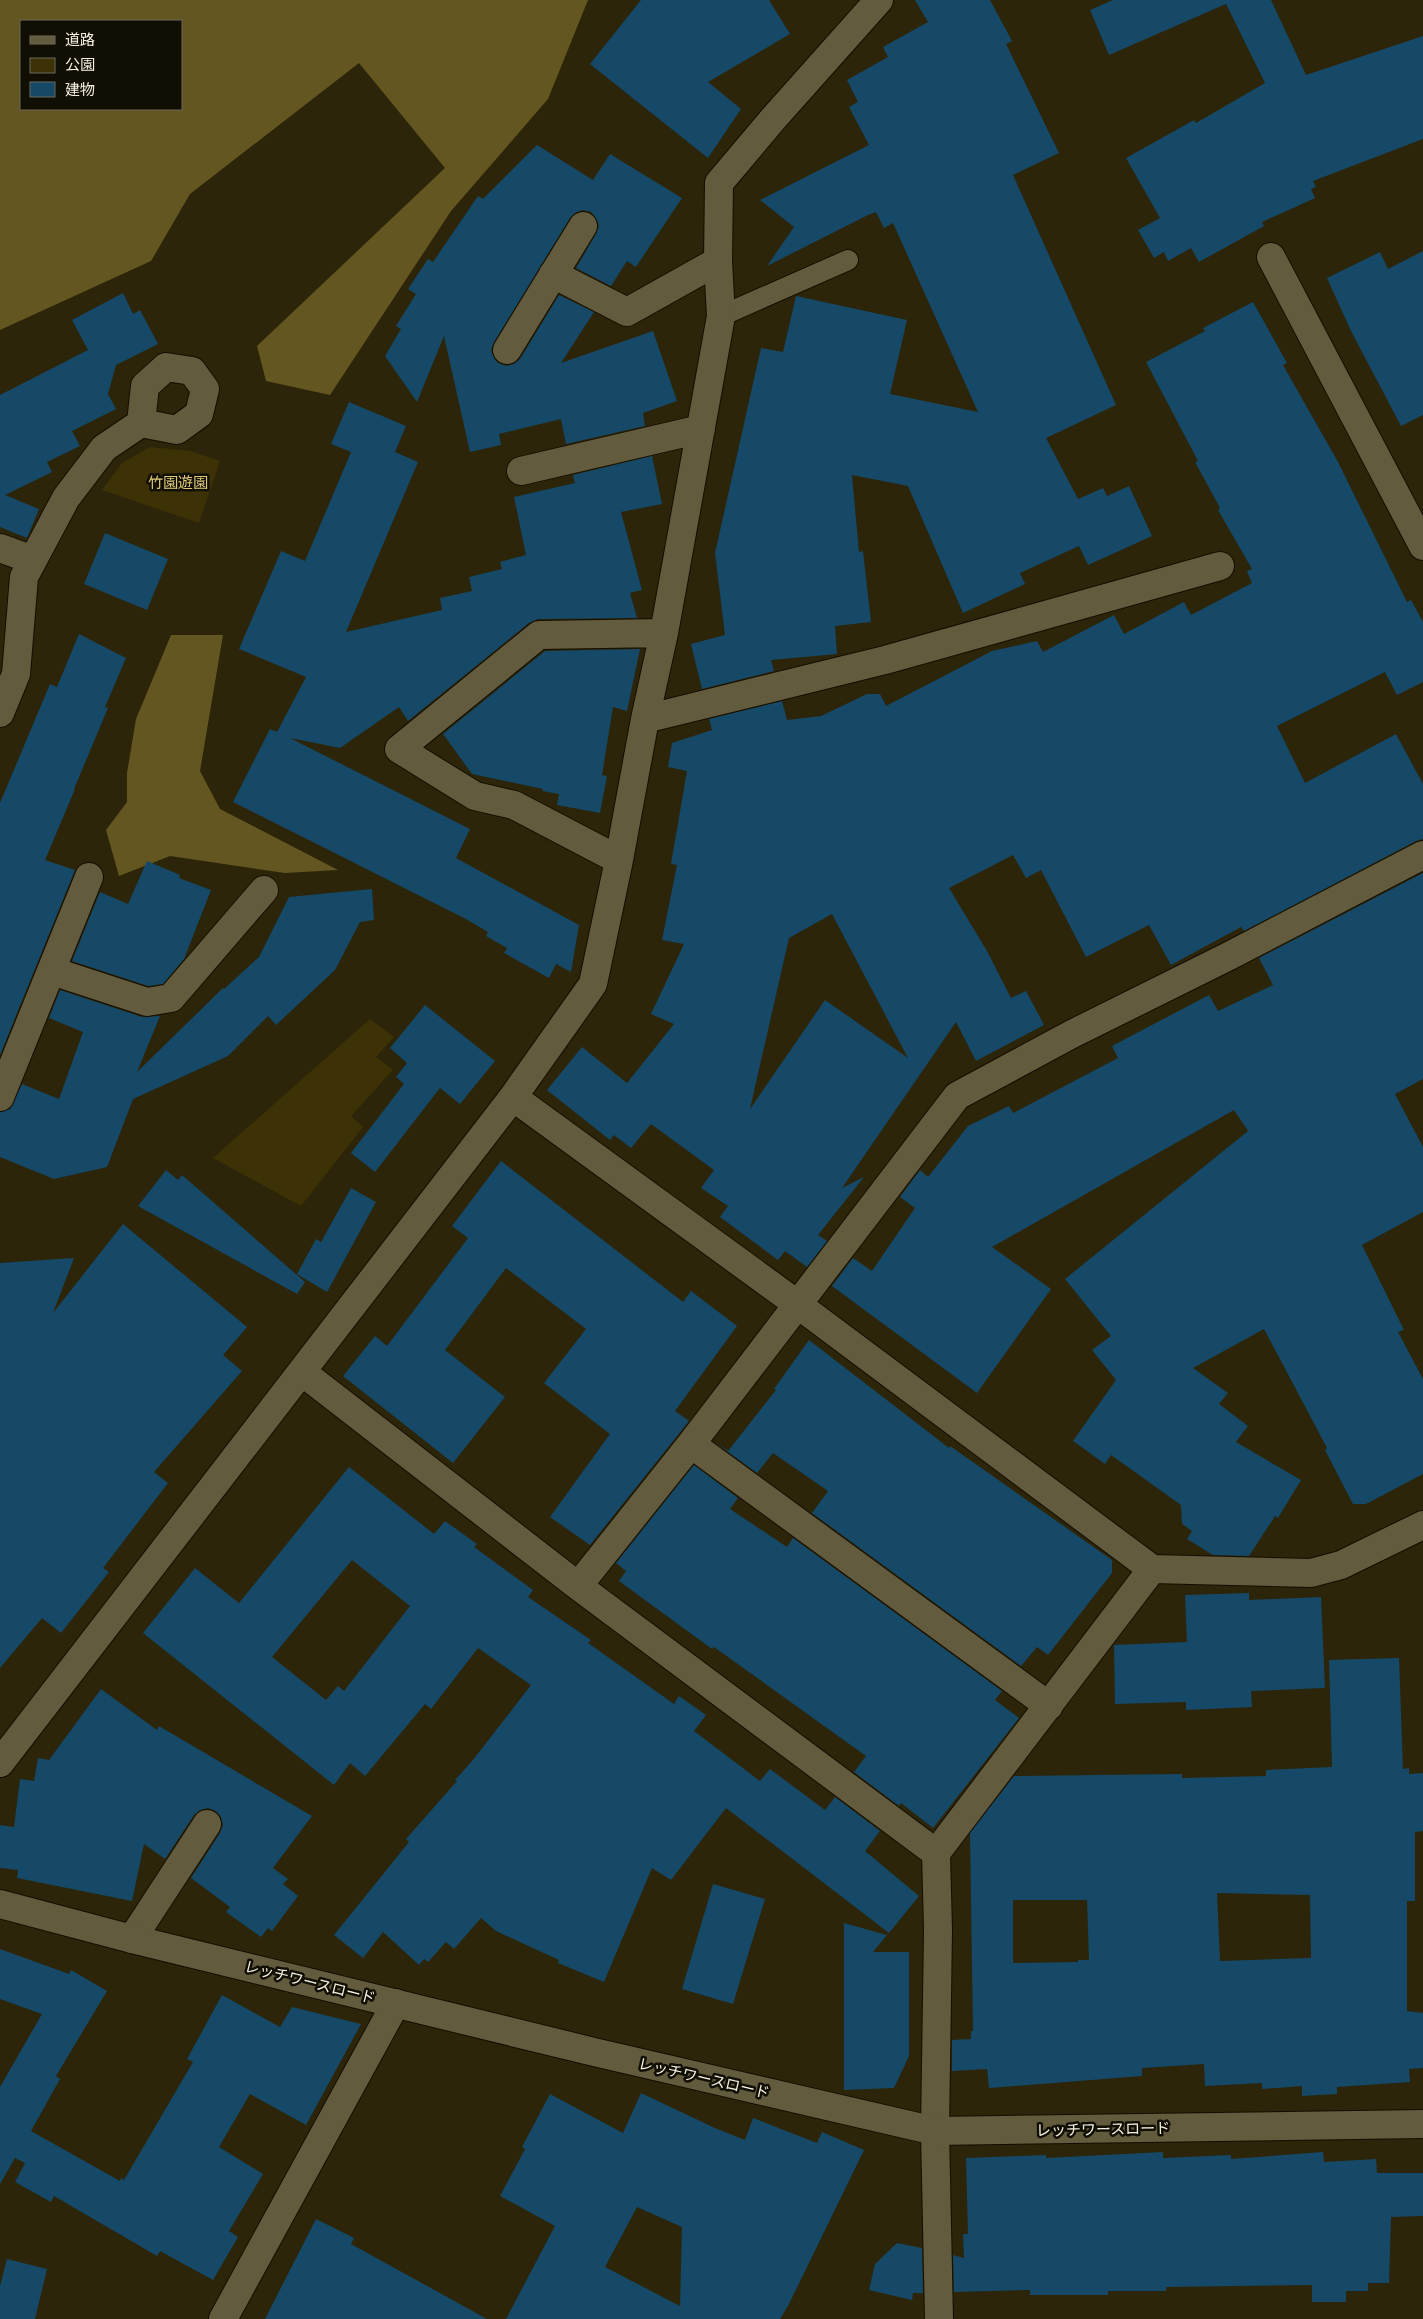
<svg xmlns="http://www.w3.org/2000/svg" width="1423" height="2319" font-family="'Space Grotesk','Noto Sans JP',sans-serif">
<rect width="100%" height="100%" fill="#2c2509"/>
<!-- green -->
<path fill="#3d3205" d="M150,447L190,451L220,461L199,523L102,490L122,463Z
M370,1019L394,1037L376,1057L393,1070L351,1116L363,1127L301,1206L213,1158Z"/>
<!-- forest -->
<path fill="#635620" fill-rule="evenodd" d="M0,0H588L548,99L451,211L330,395L266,381L257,346L445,168L359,63L190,194L151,261L0,330ZM181,21V109H21V21Z
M171,635H223L200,771L220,809L338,870L285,873L170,856L119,876L106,830L127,802V773L136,719Z"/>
<!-- building -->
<path fill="#154967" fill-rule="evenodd" d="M641,0H769L790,34L708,82L741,109L708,158L590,64Z
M915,0H990L1012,41L1006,44L1059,153L1013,175L1116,405L1046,438L1078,499L1103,488L1107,496L1129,486L1152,536L1088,565L1079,546L1020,573L1025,584L963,613L908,486L852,475L859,552L863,551L871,622L835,626L837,654L771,660L774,671L702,689L691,644L725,635L715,553L761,348L783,352L796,296L907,320L890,394L978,412L893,223L884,228L876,212L868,215L767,266L794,227L760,200L869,145L849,107L858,102L847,80L888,57L883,47L928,22Z
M1113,0H1271L1306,75L1423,36V139L1313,181L1316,187L1311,189L1315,198L1262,222L1264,226L1199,262L1191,248L1168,261L1164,252L1154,258L1138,230L1160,218L1126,158L1194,120L1196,123L1265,83L1226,4L1109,55L1090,10Z
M537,145L593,180L610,154L682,198L636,267L627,261L611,286L576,268L596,234L599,226L596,218L591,212L583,210L575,213L570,218L494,342L491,350L494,358L498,363L506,366L514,364L520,359L559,295L594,312L561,363L653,331L677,401L643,413L645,426L566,444L561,419L499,434L501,445L470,452L444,336L417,402L385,356L401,329L396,326L416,294L408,289L428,259L433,262L478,196L483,199Z
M1423,251V415L1401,426L1351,331L1327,278L1380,252L1388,269Z
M123,293L133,314L140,310L158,344L116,365L108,394L116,409L72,431L80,446L47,462L52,472L5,495L39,509L27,538L0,527V395L88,350L72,320Z
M1253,302L1287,363L1283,365L1338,462L1407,602L1411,600L1423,622V682L1397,695L1385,672L1277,726L1305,783L1396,734L1423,784V839L1416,841L1244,931L1241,927L1171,965L1149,925L1086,957L1041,870L1026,878L1013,855L949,888L987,951L1011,998L1026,991L1044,1025L976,1061L956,1022L842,1188L864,1177L818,1235L827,1241L807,1267L785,1251L778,1260L720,1217L728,1206L701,1188L714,1170L651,1124L631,1148L614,1135L610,1140L547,1090L582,1047L627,1083L674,1024L651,1014L684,944L662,940L677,865L671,864L687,771L668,767L672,743L712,730L709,719L782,701L787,720L821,716L867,694H880L886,706L992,651L1037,641L1043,652L1114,615L1124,634L1184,602L1191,615L1252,583L1247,571L1252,569L1218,510L1220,508L1195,462L1198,461L1146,362L1205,331L1203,328ZM832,914L908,1058L825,1000L750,1109L789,938Z
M349,402L406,426L395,452L418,462L346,632L442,610L440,598L472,591L469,577L502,569L500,562L526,555L514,497L575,483L573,475L652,456L662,504L621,512L642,590L630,593L637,618L538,619L529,623L408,721L399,707L340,748L290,738L470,829L456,858L579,925L571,972L556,964L549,978L504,953L507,948L486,936L488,932L466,919L233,802L270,729L277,732L306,677L239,649L281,551L305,561L351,452L331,444Z
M105,533L168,559L147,610L84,584Z
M79,634L126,658L105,707L108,708L74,789H75L45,860L75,870L0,1055V803L50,684L57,687Z
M640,649L627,711L613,707L602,775L607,776L600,813L557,805L559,794L542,791L543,789L472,774L443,734L545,651Z
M147,861L180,875L179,878L211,890L184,959L163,984L148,986L72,961L100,892L128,904Z
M1423,873V1079L1395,1094L1423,1147V1212L1362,1245L1404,1330L1398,1332L1423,1379V1474L1366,1504H1353L1325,1450L1327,1448L1264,1329L1193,1368L1228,1393L1219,1404L1248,1426L1236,1442L1301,1480L1278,1518L1275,1516L1249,1556L1213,1555L1187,1539L1192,1531L1182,1524L1181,1505L1111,1455L1105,1464L1073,1441L1116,1380L1092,1350L1111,1336L1065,1279L1248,1131L1234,1110L992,1247L1051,1289L977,1393L832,1286L853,1258L872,1271L915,1208L900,1197L920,1170L928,1177L968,1126L1009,1106L1013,1113L1118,1058L1112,1046L1209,995L1218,1011L1273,985L1259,958Z
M372,889L374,920L360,922L335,970L276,1025L268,1016L228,1056L133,1099L107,1167L54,1179L0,1157V1112L10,1109L22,1084L59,1099L83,1032L49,1018L60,990L142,1017L160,1016L137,1072L223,988L224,989L259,957L289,897Z
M425,1005L495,1061L460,1104L440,1088L375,1172L351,1153L404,1084L396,1077L407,1063L390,1048Z
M501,1161L683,1302L691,1291L737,1326L675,1411L689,1421L590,1545L550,1517L610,1434L544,1383L586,1329L506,1268L445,1350L505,1397L453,1463L343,1376L375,1336L387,1346L468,1238L452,1226Z
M166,1170L178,1180L182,1175L305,1282L297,1294L138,1206Z
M351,1188L376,1202L327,1292L297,1274L316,1239L321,1242Z
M123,1224L247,1327L223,1355L242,1371L154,1472L168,1483L103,1568L109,1572L61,1633L42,1618L0,1668V1263L74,1258L53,1313Z
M809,1340L949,1448L950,1446L1112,1560V1573L1048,1655L1037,1647L1021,1666L812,1513L828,1491L773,1453L757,1473L713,1441L728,1451L776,1390L774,1389Z
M694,1465L738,1498L730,1509L787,1547L793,1538L1002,1691L995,1700L1019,1718L933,1828L901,1803L899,1806L854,1772L866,1756L714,1647L712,1649L619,1581L626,1571L616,1563Z
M349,1467L434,1534L445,1521L477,1544L474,1547L533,1590L528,1597L591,1640L588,1643L674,1704L679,1696L706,1715L694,1731L760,1781L770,1769L825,1810L835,1797L880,1831L865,1851L919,1896L889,1933L726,1808L671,1880L652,1868L604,1982L558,1963L559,1960L496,1931L481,1918L454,1949L446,1942L428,1962L424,1959L419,1965L383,1932L363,1958L334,1935L409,1842L406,1839L457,1781L455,1780L473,1760L531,1685L478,1648L431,1709L425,1704L365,1776L350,1763L334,1785L143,1633L195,1568L239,1603ZM352,1560L410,1606L344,1691L338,1686L326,1700L272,1657Z
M1249,1593V1600L1321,1597L1325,1688L1251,1691L1252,1707L1186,1710V1702L1115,1704L1114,1645L1187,1642L1185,1595Z
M1399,1658L1403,1769L1409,1768V1774L1423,1773V1831L1415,1832V1901H1407V2011L1423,2013V2068L1409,2069L1410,2082L1337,2087V2094L1302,2096V2086L1262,2089V2083L1205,2086L1204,2064L1142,2068V2076L989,2088L987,2069L952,2071V2040L971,2039V2031H973L970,1833L1014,1776L1182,1774V1778L1266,1776V1770L1332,1767L1329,1660ZM1217,1893L1310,1895L1311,1958L1220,1961ZM1013,1900H1087L1089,1960H1078V1962L1013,1963Z
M101,1689L157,1730L159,1726L312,1816L273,1868L288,1879L283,1884L298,1896L272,1931L268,1928L261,1937L226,1912L230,1907L191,1878L220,1833L223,1825L221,1817L216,1811L208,1808L200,1810L194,1815L165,1859L144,1844L132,1901L17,1878L18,1870L0,1868V1825L14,1827L20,1779L34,1781L38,1758L49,1760Z
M713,1884L765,1899L733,2004L682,1989Z
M844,1923L887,1935L873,1952H909V2056L894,2088L844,2090Z
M0,1949L69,1974L71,1970L107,1991L56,2076L60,2079L31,2131L120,2181L121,2178L124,2180L193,2062L187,2059L222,1995L280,2027L292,2007L361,2024L306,2125L250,2094L219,2147L263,2174L229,2231L238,2237L213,2280L160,2251L157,2256L54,2196L51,2202L15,2182L25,2163L15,2158L0,2184V2087L42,2014L0,1999Z
M641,2093L715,2128L745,2140L753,2118L817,2143L822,2132L864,2150L789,2304L780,2319H506L555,2226L500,2196L525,2149L522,2147L550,2094L623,2133ZM637,2207L682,2227L680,2306L605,2267Z
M1163,2152V2158L1231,2155V2159L1323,2152L1324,2162L1376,2159L1377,2173H1423V2216L1391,2217L1389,2283H1368V2291H1346V2302H1312V2285L1166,2287V2291H1108V2295H1030V2290L954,2292L953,2255L964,2258L963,2234H968L966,2158L1046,2155V2158Z
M316,2219L354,2238L351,2244L487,2319H265Z
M897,2243L922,2248L923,2293H913L912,2300L869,2290L875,2264Z
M7,2259L47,2269L35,2319H0V2286Z"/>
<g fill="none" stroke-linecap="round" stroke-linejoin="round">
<defs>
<path id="service" d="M721,316L848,260"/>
<path id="minor" d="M1271,257L1423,546
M553,274L627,312L718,261
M507,350L583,226
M521,471L701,429
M0,548L33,560
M0,713L16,674L24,577L66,498L104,448L141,423L177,430L199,414L205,389L192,371L166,367L145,386L141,423
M645,719L885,660L1220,566
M619,860L514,805L475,796L399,749L539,635L664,633
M52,971L147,1002L171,998L264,890
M0,1097L89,877
M513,1097L797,1304L1152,1569L1311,1573L1341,1565L1423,1525
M302,1372L578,1586L936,1853
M691,1444L1049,1706
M578,1586L691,1444L957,1096L1072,1034L1229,956L1423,855
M0,1763L513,1097L593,984L619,860L645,719L664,633L721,316L718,261L719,183L773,119L879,0
M132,1939L207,1824
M223,2319L396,2003
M939,2319L935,2131L938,1930L936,1853L1152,1569"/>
<path id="tertiary" d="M0,1904L132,1939L594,2052L935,2131L1423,2124"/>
</defs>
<!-- service casing -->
<use href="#service" stroke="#140e00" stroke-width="22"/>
<!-- minor casing -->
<use href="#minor" stroke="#140e00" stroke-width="30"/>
<!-- tertiary casing -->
<use href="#tertiary" stroke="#140e00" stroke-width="30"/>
<!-- service -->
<use href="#service" stroke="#625b3e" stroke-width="20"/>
<!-- minor -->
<use href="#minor" stroke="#625b3e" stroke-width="28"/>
<!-- tertiary -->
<use href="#tertiary" stroke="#625b3e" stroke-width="28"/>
</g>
<g text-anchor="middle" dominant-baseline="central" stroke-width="5" stroke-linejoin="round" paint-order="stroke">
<!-- park labels -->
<g font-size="15" fill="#e1cc7a" stroke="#110e04">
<text x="178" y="482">竹園遊園</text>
</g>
<!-- street labels -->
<g font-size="15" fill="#f5f1e1" stroke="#110e04">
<text transform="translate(310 1982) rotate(14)">レッチワースロード</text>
<text transform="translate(704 2078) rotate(13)">レッチワースロード</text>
<text transform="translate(1103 2129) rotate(-1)">レッチワースロード</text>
</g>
</g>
<!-- legend -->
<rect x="20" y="20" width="162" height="90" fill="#110e04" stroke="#6c695c"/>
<rect x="30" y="36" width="25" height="8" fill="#625b3e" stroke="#6c695c"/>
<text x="65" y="45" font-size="15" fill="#f5f1e1">道路</text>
<rect x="30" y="58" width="25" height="15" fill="#3d3205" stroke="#6c695c"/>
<text x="65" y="70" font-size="15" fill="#f5f1e1">公園</text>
<rect x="30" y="82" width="25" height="15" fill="#154967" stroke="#6c695c"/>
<text x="65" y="95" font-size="15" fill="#f5f1e1">建物</text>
</svg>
